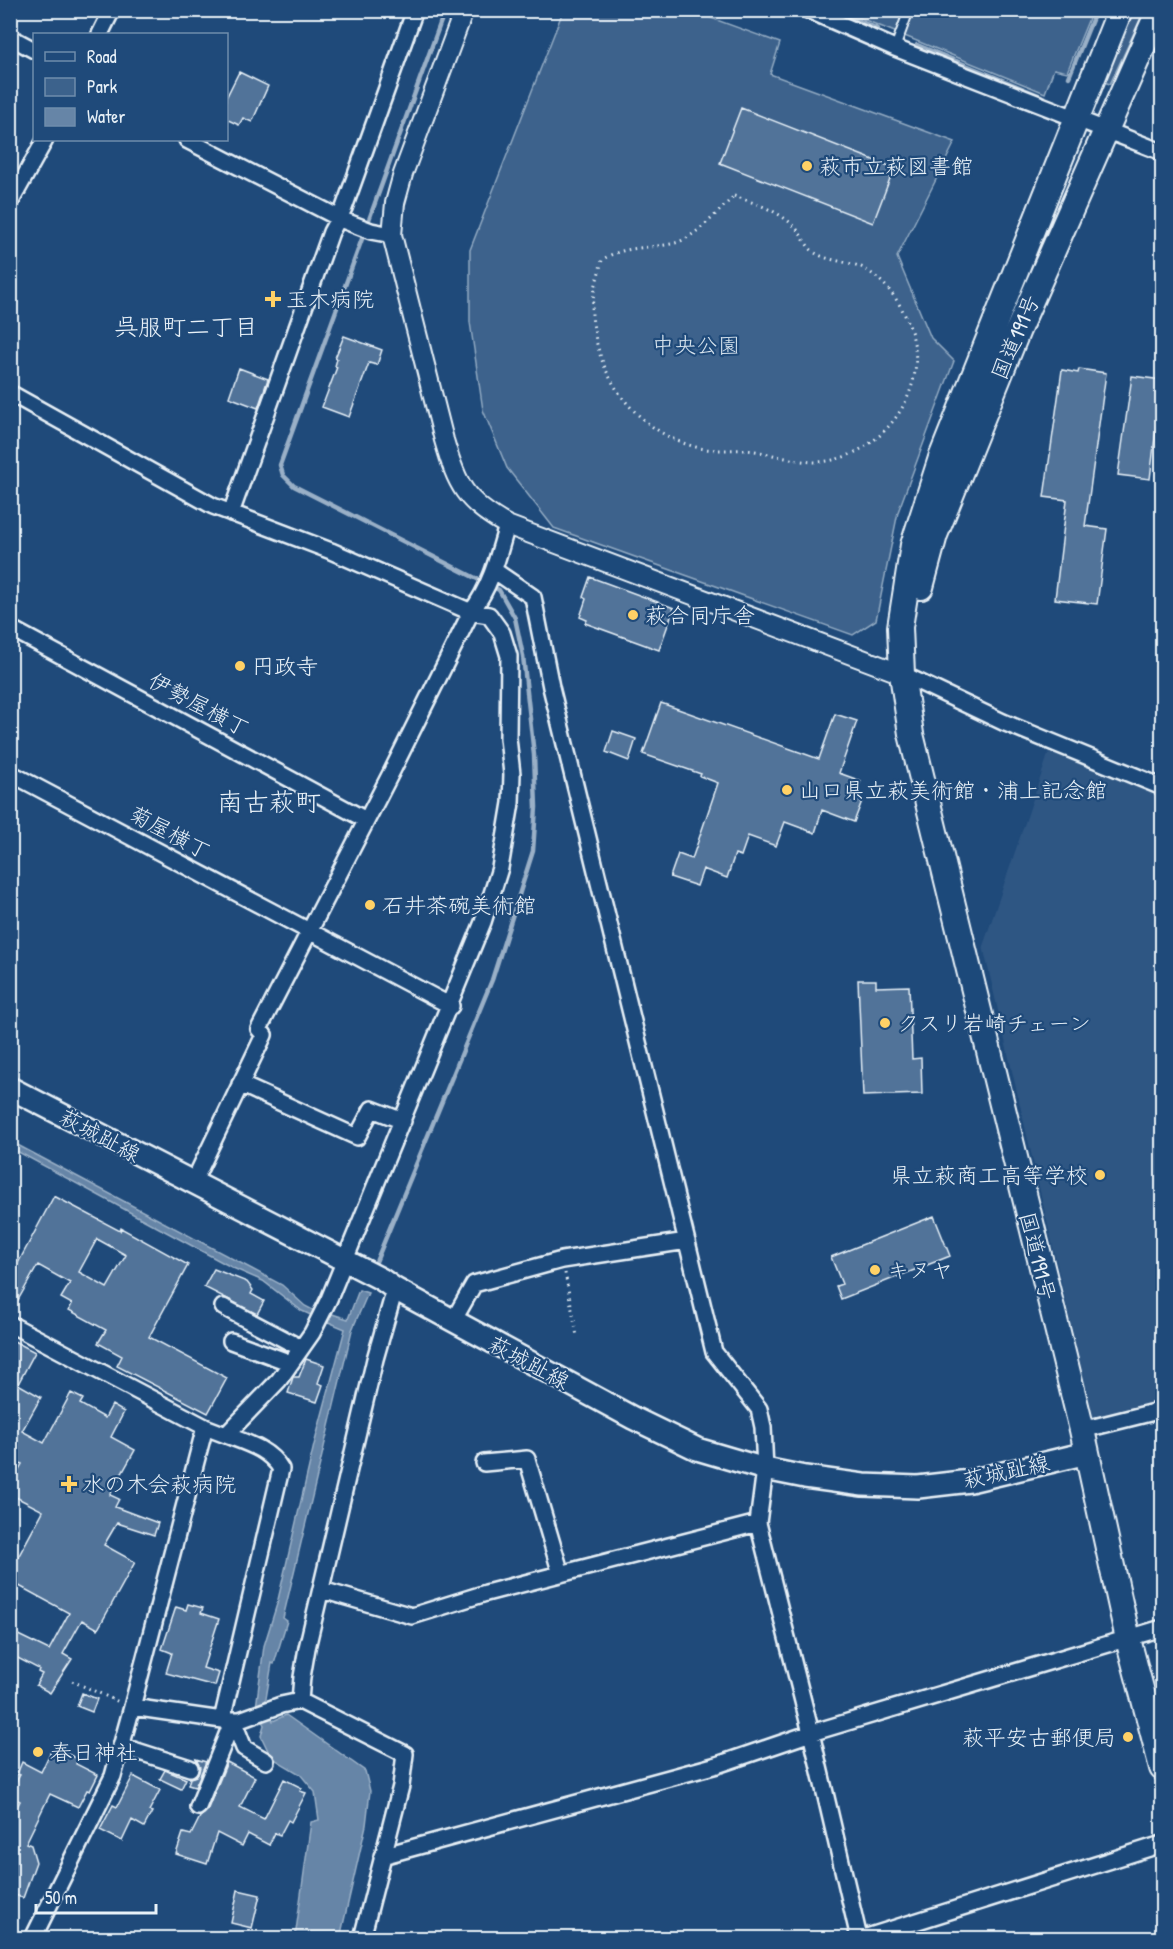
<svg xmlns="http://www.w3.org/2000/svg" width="1173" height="1949" font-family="'Patrick Hand','Klee One',sans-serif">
<rect width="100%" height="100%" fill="#1f4a7a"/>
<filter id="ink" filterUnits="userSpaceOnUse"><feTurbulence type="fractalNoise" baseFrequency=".0167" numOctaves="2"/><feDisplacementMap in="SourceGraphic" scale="12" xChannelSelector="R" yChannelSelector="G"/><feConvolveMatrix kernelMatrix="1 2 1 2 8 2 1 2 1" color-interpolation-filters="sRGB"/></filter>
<g filter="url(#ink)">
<!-- built -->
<path fill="#2e5683" d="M1049,752L1162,794V1404L1093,1419L983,946Z"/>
<!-- green -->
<path fill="#3c628c" stroke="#92aac2" stroke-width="1.5" d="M563,11H692L780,43L770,74L955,142L897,257L931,338L954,361L898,512L876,620L853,635L554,528L507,468L483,410L470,322V250Z
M843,11H1092L1067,72L1054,69L1045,93Z
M1129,11H1144L1110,84L1101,81Z"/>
<!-- water -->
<path fill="#6685a7" stroke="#9ab0c7" stroke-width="1.5" d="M10,1141L282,1285L305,1306L315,1311L313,1316L302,1311L263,1281L233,1268L11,1148Z
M359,1290L368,1293L352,1330L283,1618L287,1621L274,1664L272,1663L265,1704L273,1721L286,1715L365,1771L370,1791L366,1825L340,1938H295L311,1822L319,1820L315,1792L300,1774L271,1757L261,1736L264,1725L256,1708L264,1646L277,1604L314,1445L345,1329L326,1321L329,1313L348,1319Z"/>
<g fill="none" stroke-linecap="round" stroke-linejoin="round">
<!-- stream -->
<path stroke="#9ab0c7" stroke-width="4.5" d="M833,10L878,29
M917,45L1041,96
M1069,77L1096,10
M373,1269L492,980L533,851L536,807L534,755L523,656L515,618L499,590L294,486L283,475L280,465L445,10"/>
</g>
<!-- building -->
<path fill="#517399" stroke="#e8f1f8" stroke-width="1.5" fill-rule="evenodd" d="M239,72L268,86L252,122L243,118L239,125L226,119V98Z
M741,108L894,168L873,223L720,163Z
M344,336L382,350L377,365L369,363L349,417L322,407L337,367L335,366L337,359L335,358Z
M239,368L268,379L258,408L229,397Z
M1079,369L1106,373L1085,526L1107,529L1097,604L1055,599L1067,500L1044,497L1062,370L1078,373Z
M1132,376L1162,380L1150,479L1118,475Z
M590,577L674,608L659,650L585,623L587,620L580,617L586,599L583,597Z
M661,703L819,759L835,714L857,721L839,773L861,781L854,798L862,801L854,822L822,810L815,833L785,822L776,846L748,836L741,856L735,854L727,878L703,869L697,886L670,877L678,854L692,859L718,783L700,776L701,774L643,754Z
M613,731L636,739L629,761L606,752Z
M858,980H876V987L909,986L912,1059L921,1058L922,1094L863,1096Z
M54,1196L120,1231L121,1228L188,1265L149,1337L227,1378L208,1413L117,1366L122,1356L98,1343L106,1330L69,1310L72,1304L61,1298L70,1283L38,1265L10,1314V1261L17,1265ZM97,1239L126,1255L107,1288L79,1272Z
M934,1216L950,1256L841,1299L836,1286L842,1284L831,1257Z
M214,1269L247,1282L253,1290L251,1294L264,1301L257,1314L204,1287Z
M10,1339L35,1352L18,1384L41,1397L22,1431L44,1443L71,1393L83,1399L80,1404L105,1418L112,1405L124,1412L111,1437L135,1450L110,1495L119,1499L115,1507L158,1523L154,1535L117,1523L104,1545L135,1562L98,1629L82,1620L63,1654L72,1659L50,1693L36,1685L42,1674L38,1672L39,1669L10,1654V1631L49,1650L69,1613L10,1581V1572L43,1511L10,1494V1485L22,1464L10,1457Z
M306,1359L324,1365L318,1383L323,1385L317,1402L288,1393L293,1377H299Z
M188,1604L203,1608L201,1613L219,1619L203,1668L219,1673L215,1686L166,1673L172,1653L162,1649L176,1607L186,1610Z
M82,1693L97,1699L92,1712L77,1706Z
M51,1751L60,1755L62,1751L78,1759L76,1764L98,1775L90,1791L87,1790L78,1807L50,1794L26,1843L31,1845L36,1862L23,1898L10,1893V1820L20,1801L10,1796V1792L20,1775L17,1774L22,1762L41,1772Z
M196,1759L206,1762L195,1787L188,1785L190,1778L196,1776L199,1772L200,1767Z
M227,1762L255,1777L240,1807L264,1819L284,1779L302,1788L300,1791L306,1793L291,1822L288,1820L280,1835L275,1833L269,1845L248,1834L242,1846L217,1833L207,1864L176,1854L183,1833L191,1835L200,1817L207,1811Z
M165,1770L186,1779L181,1789L160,1779Z
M133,1776L160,1790L149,1811L152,1812L144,1827L132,1820L122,1841L100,1830L113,1805L117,1807Z
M238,1890L260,1895L252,1928L231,1923Z"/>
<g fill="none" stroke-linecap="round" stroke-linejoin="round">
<defs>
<path id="service" d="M895,48L909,10"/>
<path id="minor" d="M808,10L895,48L1162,152
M100,34L112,10
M10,37L34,50
M187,140L345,221L371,231L392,235
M10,203L45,140
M10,393L213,506L331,551L471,612L489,615L502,633L509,656L508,738L512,774L511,803L500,868L483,922L329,1299L312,1333L279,1380L226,1435L205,1427L10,1324
M231,513L331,232L344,208L415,10
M495,571L533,597L551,687L714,1352L759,1409L763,1427L765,1469L758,1523L811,1733L859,1938
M10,628L366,820
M902,674L1003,722L1162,787
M10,773L451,1006
M240,1084L357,1137L372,1109L403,1121
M193,1183L264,1035L259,1029L392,771L471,612C491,586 498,557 507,525
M223,1307L301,1348
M453,1321L474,1284L562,1260L687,1241
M231,1341L291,1363
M1082,1430L1162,1410
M484,1463L527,1459L561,1574
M322,1590L412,1616L486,1593L758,1523
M300,1701L302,1677L307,1648L375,1359L395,1289
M132,1707L222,1720H240L281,1705L300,1701L405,1754L401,1786L362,1938
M222,1720L281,1469C269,1449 247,1443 226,1435
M233,1720L244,1748L266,1761
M121,1746L190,1768
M198,1807L233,1720
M382,1856L717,1765L811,1733L1162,1628
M33,1938L113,1776L132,1707L205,1427
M864,1938L1162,1844"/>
<path id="tertiary" d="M464,10L403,174L395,203L392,235L444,440C457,485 465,502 507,525L902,674"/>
<path id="secondary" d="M10,1088L381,1279L395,1289L633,1418L697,1449L765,1469L805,1477L863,1485L918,1487L970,1481L1087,1453"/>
<path id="trunk" d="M1120,10L941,458L913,545L900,627L902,674L911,734L1082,1430L1128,1639L1162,1768
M921,587L935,535L1018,330L1159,10"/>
</defs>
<!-- service casing -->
<use href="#service" stroke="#e8f1f8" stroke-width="12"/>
<!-- minor casing -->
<use href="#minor" stroke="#e8f1f8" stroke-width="20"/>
<!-- tertiary casing -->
<use href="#tertiary" stroke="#e8f1f8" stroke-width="22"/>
<!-- secondary casing -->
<use href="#secondary" stroke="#e8f1f8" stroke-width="26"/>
<!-- trunk casing -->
<use href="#trunk" stroke="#e8f1f8" stroke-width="28"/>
<!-- path -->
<path stroke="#e8f1f8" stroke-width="3" stroke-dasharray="1.5 4.5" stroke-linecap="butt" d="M734,196C755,203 777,210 794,226C802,234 807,249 817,254C831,262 851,261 865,269C891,285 908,313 914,343C926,399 875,460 817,462C795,462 776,455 755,451C737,448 718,452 700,448C646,436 605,390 595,335C594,328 592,320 592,313C592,295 598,277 602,260C623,245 652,249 675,243C695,238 720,210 734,196Z
M565,1273L577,1336
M72,1681L119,1702"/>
<!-- service -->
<use href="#service" stroke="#1f4a7a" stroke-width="8"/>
<!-- minor -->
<use href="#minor" stroke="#1f4a7a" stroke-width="15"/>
<!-- tertiary -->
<use href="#tertiary" stroke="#1f4a7a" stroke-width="18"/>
<!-- secondary -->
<use href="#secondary" stroke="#1f4a7a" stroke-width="21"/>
<!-- trunk -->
<use href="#trunk" stroke="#1f4a7a" stroke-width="24"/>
</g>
</g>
<!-- markers -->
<g fill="#ffd166" stroke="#1f4a7a" stroke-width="2">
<circle cx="807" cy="166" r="6"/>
<path d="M270 290h6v6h6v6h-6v6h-6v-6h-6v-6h6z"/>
<circle cx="633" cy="615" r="6"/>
<circle cx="240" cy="666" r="6"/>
<circle cx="787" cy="790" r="6"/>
<circle cx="370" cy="905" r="6"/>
<circle cx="885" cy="1023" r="6"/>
<circle cx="1100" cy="1175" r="6"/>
<circle cx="875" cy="1270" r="6"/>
<path d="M66 1475h6v6h6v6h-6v6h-6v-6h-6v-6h6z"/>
<circle cx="1128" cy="1737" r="6"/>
<circle cx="38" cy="1752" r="6"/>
</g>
<g text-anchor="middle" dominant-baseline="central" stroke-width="4.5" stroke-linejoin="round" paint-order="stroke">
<!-- poi labels -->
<g font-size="22" fill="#e8f1f8" stroke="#1f4a7a" text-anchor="start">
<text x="819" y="166">萩市立萩図書館</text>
<text x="286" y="299">玉木病院</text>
<text x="645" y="615">萩合同庁舎</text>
<text x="252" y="666">円政寺</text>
<text x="799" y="790">山口県立萩美術館・浦上記念館</text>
<text x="382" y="905">石井茶碗美術館</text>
<text x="897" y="1023">クスリ岩崎チェーン</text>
<text x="1088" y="1175" text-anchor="end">県立萩商工高等学校</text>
<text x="887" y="1270">キヌヤ</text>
<text x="82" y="1484">水の木会萩病院</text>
<text x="1116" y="1737" text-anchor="end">萩平安古郵便局</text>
<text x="50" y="1752">春日神社</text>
</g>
<!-- street labels -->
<g font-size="22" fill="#e8f1f8" stroke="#1f4a7a">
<text transform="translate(1015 337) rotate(-67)">国道191号</text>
<text transform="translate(199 704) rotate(28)">伊勢屋横丁</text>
<text transform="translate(170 832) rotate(28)">菊屋横丁</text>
<text transform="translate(100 1135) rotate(28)">萩城趾線</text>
<text transform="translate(1038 1256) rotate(76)">国道191号</text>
<text transform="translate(529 1362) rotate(28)">萩城趾線</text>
<text transform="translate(1006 1471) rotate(-12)">萩城趾線</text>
</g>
<!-- park labels -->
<g font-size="22" fill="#d7e3ed" stroke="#1f4a7a">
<text x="696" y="345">中央公園</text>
</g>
<!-- neighbourhood labels -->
<g font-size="24" fill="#e8f1f8" stroke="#1f4a7a">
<text x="186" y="326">呉服町二丁目</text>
</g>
<!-- quarter labels -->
<g font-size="26" fill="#e8f1f8" stroke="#1f4a7a">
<text x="269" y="801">南古萩町</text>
</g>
</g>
<!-- margin -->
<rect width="1173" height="1949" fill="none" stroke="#1f4a7a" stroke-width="36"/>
<rect x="18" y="18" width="1137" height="1913" fill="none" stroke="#e8f1f8" stroke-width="2" filter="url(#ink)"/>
<!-- legend -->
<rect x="33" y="33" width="195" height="108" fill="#1f4a7a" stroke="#6f8dac" stroke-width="1.5"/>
<rect x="45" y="52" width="30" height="9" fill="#1f4a7a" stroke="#6f8dac" stroke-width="1.5"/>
<text x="87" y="63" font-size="18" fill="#e8f1f8">Road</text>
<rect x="45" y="78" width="30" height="18" fill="#3c628c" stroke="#6f8dac" stroke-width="1.5"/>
<text x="87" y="93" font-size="18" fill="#e8f1f8">Park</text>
<rect x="45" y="108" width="30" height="18" fill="#6685a7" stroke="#6f8dac" stroke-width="1.5"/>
<text x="87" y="123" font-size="18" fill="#e8f1f8">Water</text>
<!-- scale -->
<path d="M36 1904v9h120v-9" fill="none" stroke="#e8f1f8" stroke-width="3"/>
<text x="45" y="1904" font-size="18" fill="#e8f1f8" stroke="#1f4a7a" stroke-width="4.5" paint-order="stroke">50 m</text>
</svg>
